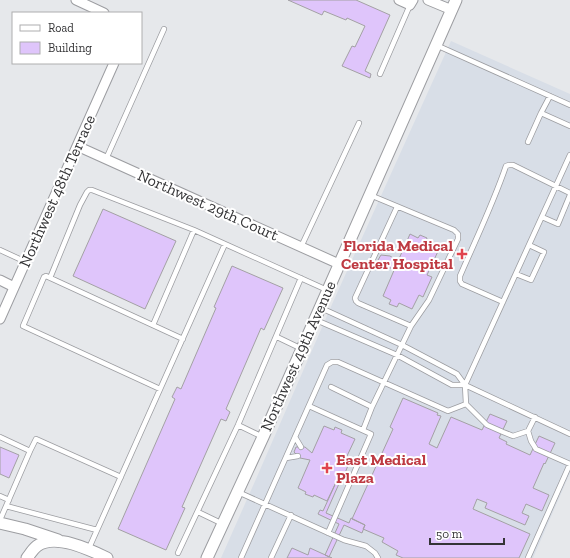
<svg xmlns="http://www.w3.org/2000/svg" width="570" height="558" font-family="'Zilla Slab',serif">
<rect width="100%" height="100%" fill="#e6e8eb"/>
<!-- built -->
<path fill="#d8dee7" d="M451,41L570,94V473L533,558H221L256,479L333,302Z"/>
<!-- building -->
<path fill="#dfc5fb" stroke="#a3a1a4" d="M288,0H356L390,15L365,71L371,74L370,78L342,66L352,46L355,47L365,26L347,18L346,20L324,11L322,15Z
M103,209L176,241L145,309L73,276Z
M410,234L418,238L420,235L427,238L426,241L440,247L427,275L432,277L423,297L419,295L412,309L399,303L397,307L389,304L391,300L383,296L395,268H386L378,260L381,255L390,256L398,261Z
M232,266L283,288L264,330L261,328L226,409L230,412L226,421L221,419L182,507L185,508L166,550L118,529L175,399L172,397L177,387L181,389L216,308L214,307Z
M403,398L438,413L437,415L441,416L429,444L437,448L451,417L482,430L490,414L507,421L499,438L507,442L506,444L530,455L539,436L555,443L545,464L544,463L533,488L549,495L542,511L526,504L522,513L529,516L525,525L485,508L487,503L477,499L473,509L530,534L519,558H403L396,555L398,551L382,542L384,538L363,529L365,525L352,519L393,429L390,427Z
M324,426L334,430L335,427L342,430L341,433L355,439L347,456L351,458L343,478L339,476L327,501L314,495L313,497L305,494L306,492L298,488L310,460L300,458L294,452L296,447H305L312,453Z
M0,447L19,455L9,478L0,474Z
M339,476L342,477L326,513L349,523L351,518L365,525L362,533L344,525L329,557L325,555L339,524L318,514L320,510L323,511Z
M292,548L308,555L310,548L332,558H287Z"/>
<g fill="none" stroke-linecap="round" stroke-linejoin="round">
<defs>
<path id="service" d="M436,45L570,105
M380,74L410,5
M550,96L541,113L570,126
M528,142L541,113
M106,159L164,29
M397,207L355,298L356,301L358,303L411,326
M542,217L558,224L570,195
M301,247L359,123
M0,250L26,262
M516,274L531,280L544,252L529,245
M50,278L80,205L87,192L89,190H92L194,230
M503,302L462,284L460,281V276C476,239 493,204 506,166L509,165H513L570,193
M316,320L397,355L452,385H465L570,155
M153,325L194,230L225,244
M277,337L302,349
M465,385L570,434
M331,387L372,407
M160,389L23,326L44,277L46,276L183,339
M466,404L487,425L503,432L513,436L528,431L535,417
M309,406L371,434L328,533
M238,425L263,437
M363,430L372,407L411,326L429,300L458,239V234L454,230L370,195
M528,431L531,441L536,449L570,464
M0,437L30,451L0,520
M295,437L301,447
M30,451L36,439L121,477
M286,458L298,456
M238,492L344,540L366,546L375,553L378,558
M0,496L9,500
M6,506L97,530
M198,512L223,524
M89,548L225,244L327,290
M178,553L238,425L301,278
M241,558L327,365L332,362H338L448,411L466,404L465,385L457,374L402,345L321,308
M271,558L291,515
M528,558L570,464"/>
<path id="minor" d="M76,0L104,13
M399,0L410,5L413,0
M428,0L452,10
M77,146L339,264
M0,280L14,287
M0,319L114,63"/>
<path id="tertiary" d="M0,523L25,529L58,540
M27,558C30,554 33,549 37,546C55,533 89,549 107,558
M207,558L263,437L456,0"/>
</defs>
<!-- service casing -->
<use href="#service" stroke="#9c9da1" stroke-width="6"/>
<!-- minor casing -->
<use href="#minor" stroke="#9c9da1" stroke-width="11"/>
<!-- tertiary casing -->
<use href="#tertiary" stroke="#9c9da1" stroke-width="13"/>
<!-- service -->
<use href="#service" stroke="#fff" stroke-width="4.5"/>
<!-- minor -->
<use href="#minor" stroke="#fff" stroke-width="9"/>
<!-- tertiary -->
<use href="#tertiary" stroke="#fff" stroke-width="11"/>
</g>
<!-- markers -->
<g fill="#e0444e" stroke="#fff" stroke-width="1.5">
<path d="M460 248h4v4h4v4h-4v4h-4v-4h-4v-4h4z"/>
<path d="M325 462h4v4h4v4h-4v4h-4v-4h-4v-4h4z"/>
</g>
<g text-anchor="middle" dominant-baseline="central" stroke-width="4" stroke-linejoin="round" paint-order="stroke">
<!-- street labels -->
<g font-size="16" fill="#343436" stroke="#fff">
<text transform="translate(57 191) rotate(-66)">Northwest 48th Terrace</text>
<text transform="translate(208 205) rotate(24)">Northwest 29th Court</text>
<text transform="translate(298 356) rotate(-66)">Northwest 49th Avenue</text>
</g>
<!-- health labels -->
<g font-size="16" font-weight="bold" fill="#be3a42" stroke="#fff" text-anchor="end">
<text x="453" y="245">Florida Medical<tspan x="453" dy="18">Center Hospital</tspan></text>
<text x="336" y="459" text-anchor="start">East Medical<tspan x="336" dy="18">Plaza</tspan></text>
</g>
</g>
<!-- legend -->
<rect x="12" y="12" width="130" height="52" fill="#ffffff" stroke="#aeaeaf"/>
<rect x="20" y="25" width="20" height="6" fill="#ffffff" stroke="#aeaeaf"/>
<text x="48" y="32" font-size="12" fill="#343436">Road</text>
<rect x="20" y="42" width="20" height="12" fill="#dfc5fb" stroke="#aeaeaf"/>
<text x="48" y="52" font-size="12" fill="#343436">Building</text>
<!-- scale -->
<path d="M430 538v6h74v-6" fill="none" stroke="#343436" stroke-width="2"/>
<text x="436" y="538" font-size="12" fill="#343436" stroke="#ffffff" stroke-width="3" paint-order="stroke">50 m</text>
</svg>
